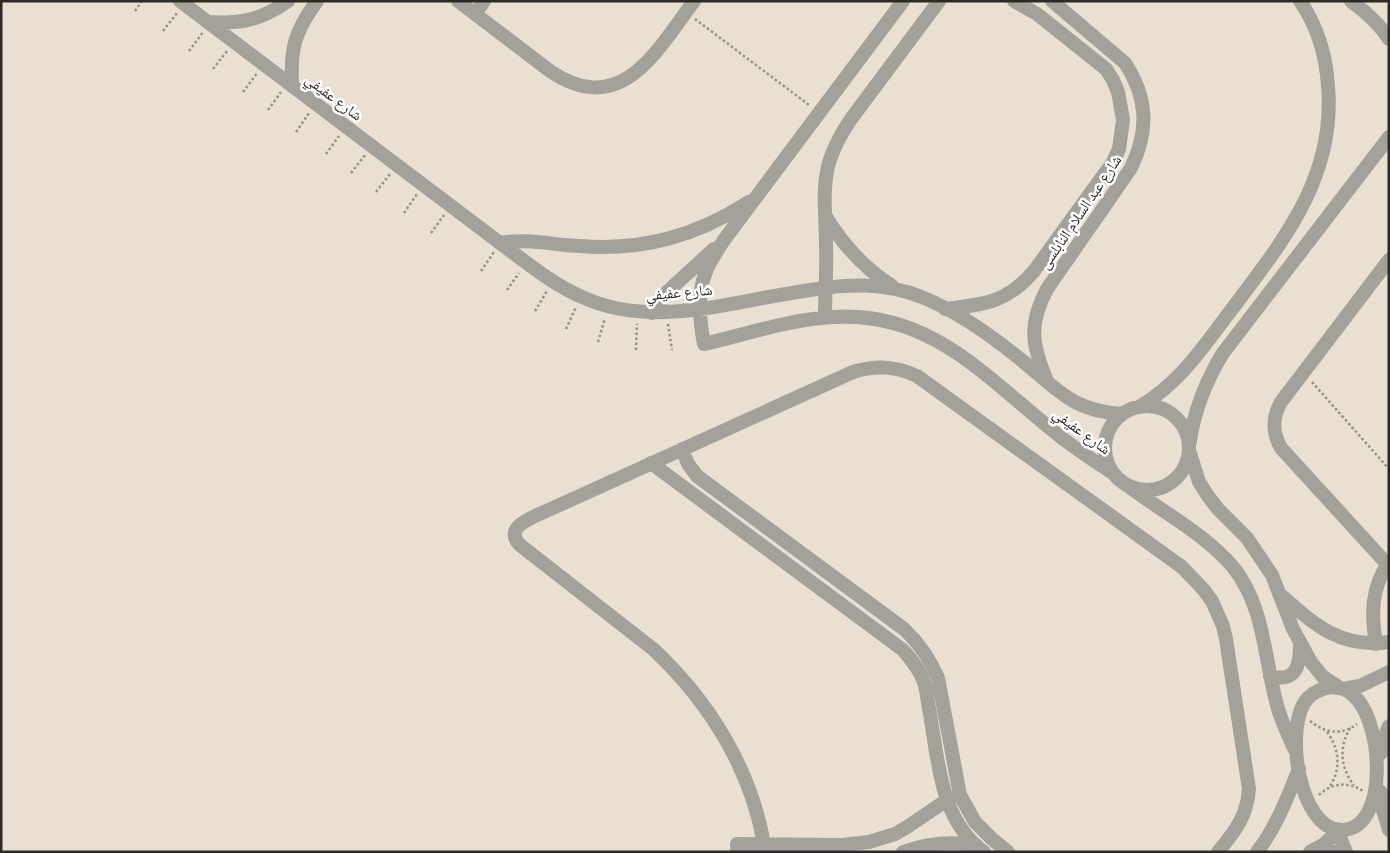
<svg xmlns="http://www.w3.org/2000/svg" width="1390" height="853" font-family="'Archivo Narrow','Noto Naskh Arabic',sans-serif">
<rect width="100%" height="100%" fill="#eae0d1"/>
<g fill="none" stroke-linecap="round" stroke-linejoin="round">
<!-- path -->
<path stroke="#979085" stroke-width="2.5" stroke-dasharray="2.5 2.5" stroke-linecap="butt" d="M135,11L142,1
M695,19L809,105
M163,31L177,13
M189,51L203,32
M213,69L227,51
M243,92L257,73
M268,110L281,92
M296,132L309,113
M326,154L339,136
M351,173L365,155
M376,192L390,174
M404,213L417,194
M431,233L444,215
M481,271L494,252
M507,290L519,273
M535,311L547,291
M668,324L672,350
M566,329L576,307
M598,342L605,318
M636,350L637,324
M1312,382L1389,469
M1310,721C1325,733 1341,736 1357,724
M1350,728C1339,747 1340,768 1354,785
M1327,732C1339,748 1342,770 1329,787
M1319,795C1331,783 1348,781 1363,791"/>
<!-- minor -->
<path stroke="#a4a09a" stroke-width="14" d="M180,1L500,243C526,262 552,284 582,297C647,327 718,305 786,294C822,288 858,281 895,289C940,298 990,334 1025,363C1060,392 1074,411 1122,414
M458,1L550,71C621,119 656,52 694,1
M903,1L724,240C717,251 709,262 705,274C697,295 700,323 704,344C747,334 791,319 834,317C929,311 984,375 1051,429C1071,446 1091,459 1113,473
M1351,1C1366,12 1379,23 1389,39
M475,14L484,1
M209,22C241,24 261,20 288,1
M292,86C290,48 295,31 317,1
M826,217C843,245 864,268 892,286
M500,243C529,238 552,245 580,246C643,251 696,236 749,202
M945,309C985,304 1007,303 1034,271L1113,162L1119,149L1123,120L1118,92L1113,80L1106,69L1037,14L1014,1
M652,313L667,292L714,249
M825,317C825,293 827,268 826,244C825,188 818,168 851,119L939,1
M1047,381C1032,345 1028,325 1047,289L1131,168C1149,131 1148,98 1125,63L1052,1
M1105 448a42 42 0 1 1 84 0a42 42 0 1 1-84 0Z
M1139,407C1181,382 1203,347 1232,309C1283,241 1336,177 1328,86C1326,55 1318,27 1300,1
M1189,446C1194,411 1205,382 1223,353L1389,137
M682,449L688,464L697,476L904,629C919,643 930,659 938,678L960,795L975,822L992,839L1008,852
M1189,450L1199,482L1208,496L1218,509L1247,538L1272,575L1293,629L1311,662L1323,677L1340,688
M651,463L903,650C911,659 920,670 924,682C927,690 927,700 929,708C938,757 939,820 984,852
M1127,485C1162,512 1204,533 1233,567C1263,604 1264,653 1275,697C1279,716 1287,733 1295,750
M1387,564L1281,448C1272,432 1272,418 1281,402L1389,260
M1282,596C1315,625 1341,649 1389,642
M1376,644C1371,614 1371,588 1389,562
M1270,676C1296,683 1300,666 1300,645
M1332,687C1340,688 1347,689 1353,695C1383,720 1390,827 1343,830C1298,832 1283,723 1308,698C1315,691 1323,688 1332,687Z
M1343,689L1360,686L1389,672
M1381,753L1382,742L1389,726
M1381,792V803L1389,830
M1341,830V840L1346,852
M1314,851L1336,852
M737,852V844L842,845L869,842L895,834L907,827L947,800
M765,852C754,773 710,702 653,649L520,545C503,528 531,518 544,512L853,372C876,365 895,366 917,376L1182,567L1203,589L1212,601L1223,626L1226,639L1249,789C1247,817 1235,831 1218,852
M903,852C927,843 950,841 976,845
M1257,852C1277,826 1287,798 1299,769
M1310,852L1323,845L1339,830"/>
</g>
<g text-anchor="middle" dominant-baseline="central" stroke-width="5" stroke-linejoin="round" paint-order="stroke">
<!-- street labels -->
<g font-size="15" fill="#2e2a25" stroke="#fff">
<text transform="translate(334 97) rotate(37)">شارع عفيفي</text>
<text transform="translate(1080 212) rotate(-56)">شارع عبد السلام النابلسى</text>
<text transform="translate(679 292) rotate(-5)">شارع عفيفي</text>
<text transform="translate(1082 431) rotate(36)">شارع عفيفي</text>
</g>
</g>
<!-- border -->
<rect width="1390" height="853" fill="none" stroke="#2e2a25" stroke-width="5"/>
</svg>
